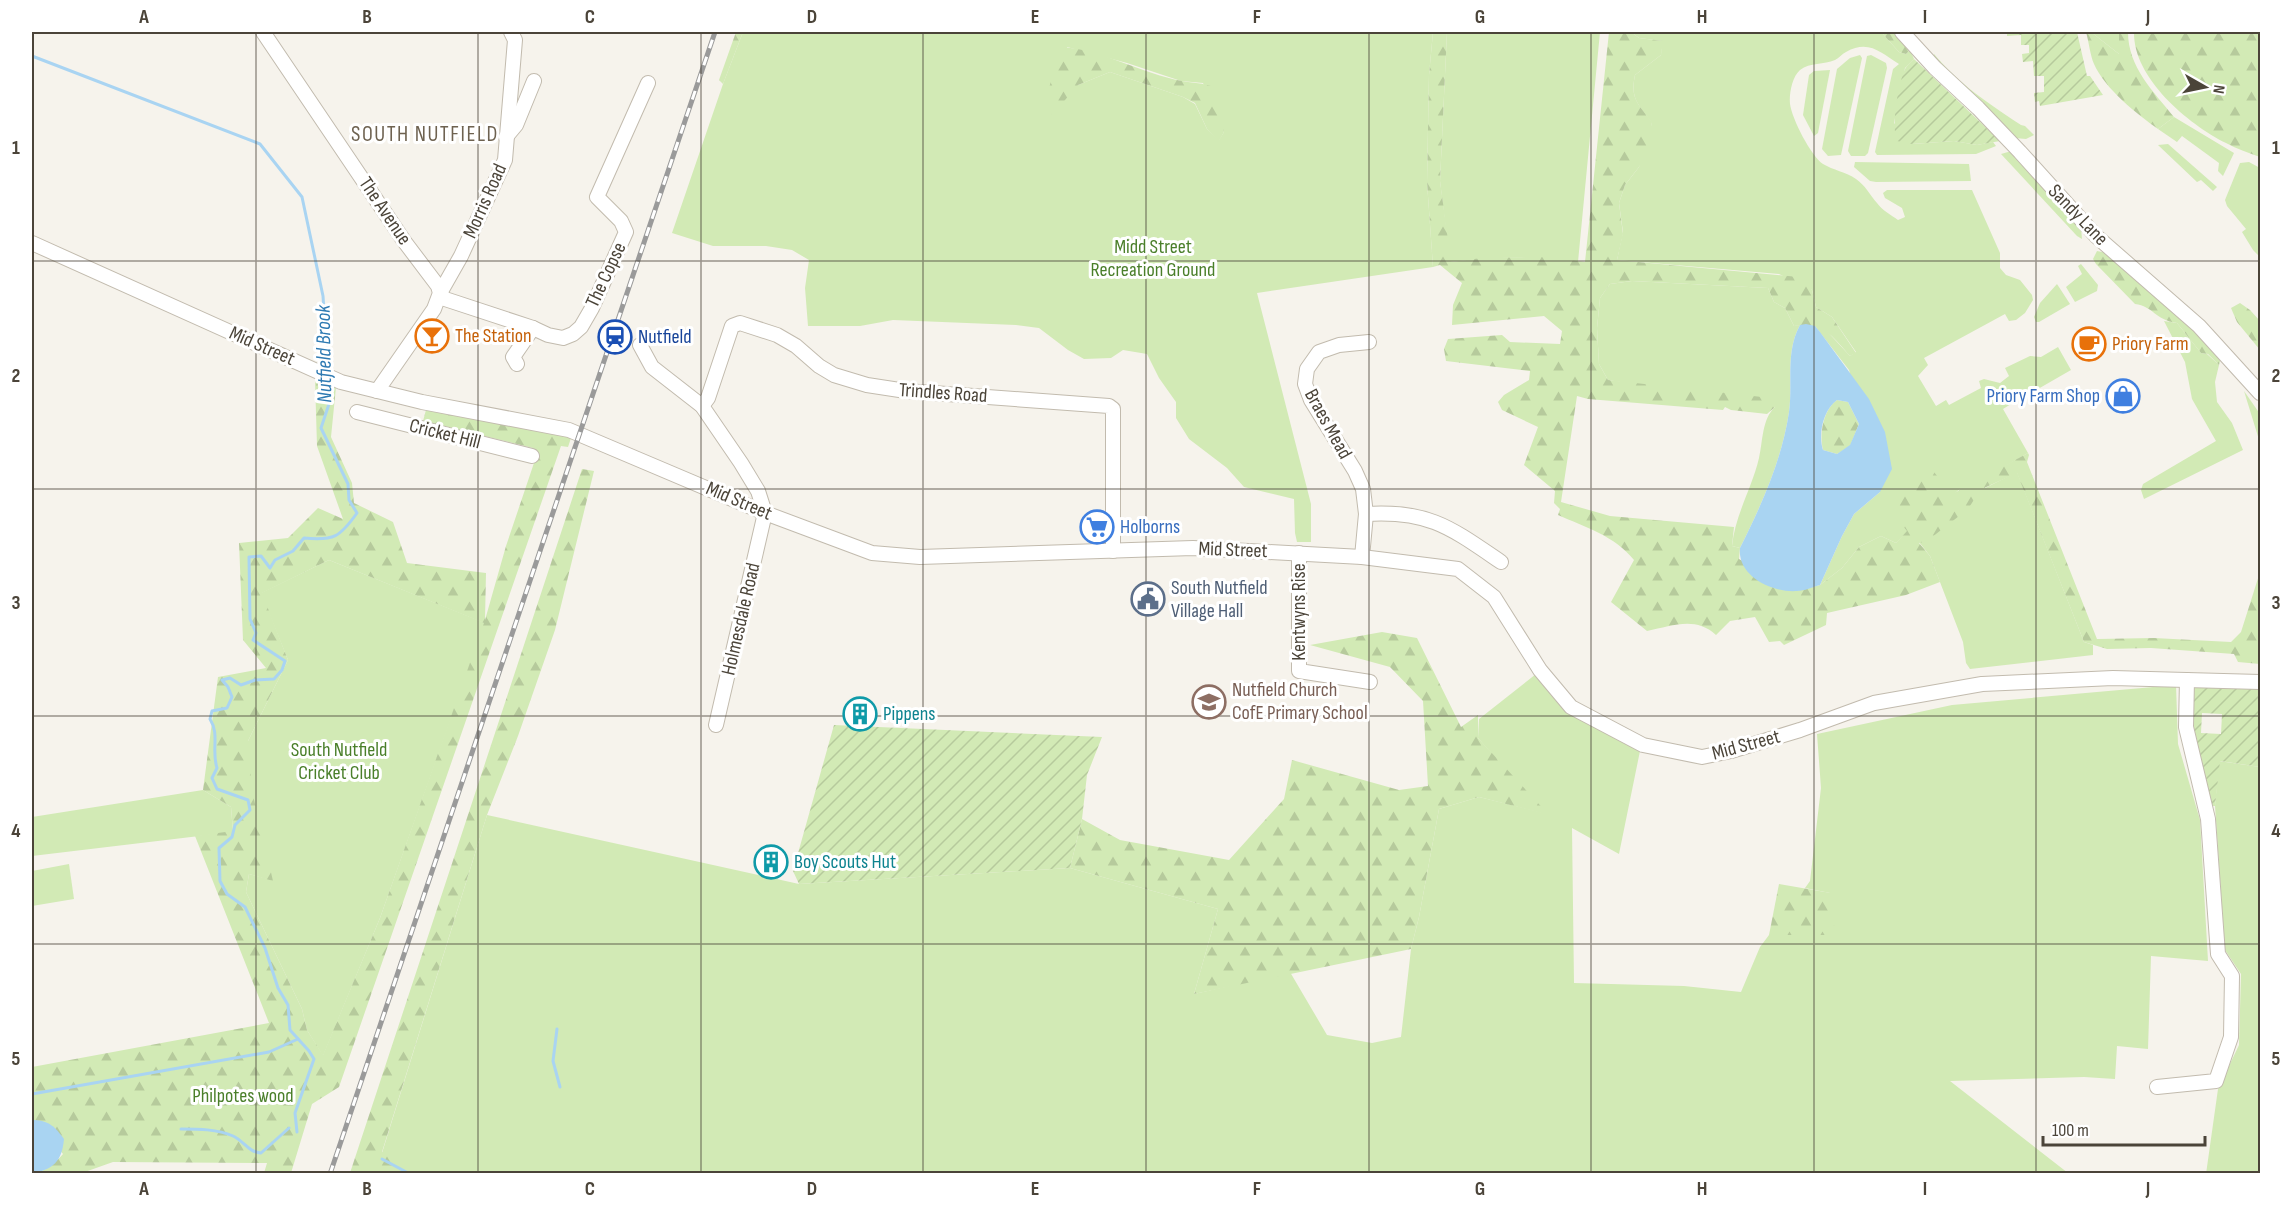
<svg xmlns="http://www.w3.org/2000/svg" width="2292" height="1205" font-family="'Sofia Sans Condensed',sans-serif">
  <style>
    .green { fill: #d2eab5; fill-rule: evenodd }
    .forest { fill: url(#forest-firs); fill-rule: evenodd }
    .garden { fill: url(#garden-furrows); fill-rule: evenodd }
    .water { fill: #a9d4f2; fill-rule: evenodd }
    .lines { fill: none; stroke-linecap: round; stroke-linejoin: round }
    .stream { stroke: #a9d4f2; stroke-width: 3 }
    .minor-casing { stroke: #c2bbae; stroke-width: 16 }
    .minor { stroke: #fff; stroke-width: 14 }
    .rail-casing { stroke: #9a9a9a; stroke-width: 5 }
    .rail { stroke: #fff; stroke-width: 3; stroke-dasharray: 9; stroke-linecap: butt }
    .grid { fill: none; stroke: #4b4439; stroke-width: 1.5; stroke-opacity: 0.55 }
    .labels { text-anchor: middle; dominant-baseline: central; stroke-width: 6; stroke-linejoin: round; paint-order: stroke }
    .street-label { font-size: 20px; fill: #4b4439; stroke: #fff }
    .park-label { font-size: 20px; fill: #4a7f2a; stroke: #fff }
    .food-label { font-size: 20px; fill: #c56008; stroke: #fff; text-anchor: start }
    .transit-label { font-size: 20px; fill: #164399; stroke: #fff; text-anchor: start }
    .shop-label { font-size: 20px; fill: #366cbe; stroke: #fff; text-anchor: end }
    .service-label { font-size: 20px; fill: #4e5e75; stroke: #fff; text-anchor: start }
    .education-label { font-size: 20px; fill: #785e54; stroke: #fff; text-anchor: start }
    .culture-label { font-size: 20px; fill: #0d838f; stroke: #fff; text-anchor: start }
    .water-label { font-size: 21px; font-style: italic; fill: #2e7ab2; stroke: #fff }
    .quarter-label { font-size: 22px; letter-spacing: 1.5px; fill: #6e6250; stroke: #fff }
    .neatline { fill: none; stroke: #4b4439; stroke-width: 2 }
    .grid-label { font-size: 20px; text-anchor: middle; font-weight: bold; fill: #4b4439 }
  </style>
  <defs>
    <pattern id="forest-firs" width="22" height="20" patternUnits="userSpaceOnUse" patternTransform="scale(1.5)"><rect width="22" height="20" fill="#d2eab5"/><path d="M5 1l3.5 6h-7zM16 11l3.5 6h-7z" fill="#b6ca9c"/></pattern>
    <pattern id="garden-furrows" width="10" height="10" patternUnits="userSpaceOnUse" patternTransform="scale(1.5)"><rect width="10" height="10" fill="#d2eab5"/><path d="M-1 1l2-2M0 10L10 0M9 11l2-2" fill="none" stroke="#b6ca9c"/></pattern>
  </defs>
  <rect width="100%" height="100%" fill="#f6f3ec"/>
  <g class="green">
    <path d="M743,32H1433L1429,75L1427,182L1433,267L1257,293L1311,504V542H1297L1295,533L1294,499L1244,487L1227,468L1189,439L1176,418V402L1159,378L1147,354L1123,350L1111,358L1084,359L1068,350L1039,328L1016,325L893,320L860,326H808L805,288L809,260L792,250L766,246H713L672,233L723,84ZM1067,47L1127,63L1181,81L1203,83L1224,132L1219,140L1207,129L1195,104L1183,97L1110,72L1078,85Z"/>
    <path d="M1447,32H1600L1578,262C1535,256 1493,257 1450,262L1440,181Z"/>
    <path d="M1631,32H1881L1899,52L1906,54L1910,50L1914,59L1905,68L1894,123L1912,144L1954,141L1977,145L1993,142L1996,146L1976,154L1877,155L1875,152L1893,69L1899,64C1881,53 1869,39 1846,52C1842,54 1839,58 1835,60C1824,65 1810,62 1800,70C1792,77 1789,94 1790,104C1792,119 1811,156 1823,164C1833,170 1846,172 1856,179C1865,185 1870,195 1877,203C1882,210 1891,215 1898,220L1905,217L1902,208L1885,198L1883,193L1887,190H1972L2000,253V268L2006,275L2020,280L2032,295L2033,300L2025,313L2016,320L2009,321L2005,314L1924,358L1928,365L1918,376L1936,406L1946,400L1949,405L1981,388L1979,381L1984,379L2000,383L2009,376L2005,368L2030,356L2041,357L2058,347L2071,370L2038,389L2036,386L2031,389L2032,391L2003,409L2028,453L1981,480L1985,488L2017,472L2084,642L2093,645V655L1970,669L1966,663L1963,642L1930,556L1919,542L1960,489L1908,531L1896,543L1881,536L1859,547L1842,568L1820,585L1842,536L1854,514L1880,492L1849,370L1815,326L1825,329L1850,356L1856,352L1832,317L1816,307L1812,290L1779,274L1617,260L1623,232L1619,203L1625,185L1639,167L1652,123C1638,104 1630,99 1635,75L1661,55L1662,41L1639,38Z"/>
    <polygon points="2091,32 2119,32 2119,54"/>
    <path d="M1934,54C1960,85 1988,103 2021,125L2025,126L2034,135L2026,139L2015,138L1933,59Z"/>
    <polygon points="1860,55 1862,58 1841,155 1828,156 1822,149 1837,69 1850,58"/>
    <polygon points="1871,55 1886,63 1887,68 1868,153 1865,156 1851,156 1848,151 1867,56"/>
    <polygon points="1830,70 1818,133 1814,136 1803,115 1809,75 1814,71"/>
    <polygon points="2174,117 2234,153 2223,176 2218,171 2219,163 2182,136 2177,142 2158,129"/>
    <polygon points="2168,144 2217,187 2213,191 2201,180 2197,182 2158,145"/>
    <polygon points="2008,152 2013,152 2081,228 2082,239 2077,236 2001,154"/>
    <polygon points="1855,162 1969,164 1971,181 1876,182 1870,181 1854,167"/>
    <polygon points="2249,162 2260,168 2260,257 2253,250 2242,232 2246,229 2227,206 2225,200 2240,163"/>
    <polygon points="2081,264 2098,285 2097,291 2075,302 2066,287 2082,274 2078,266"/>
    <path d="M1632,281L1768,288L1774,302L1785,308L1794,326L1800,325C1785,352 1793,384 1789,412C1782,460 1761,506 1740,548L1732,546C1735,515 1752,488 1759,458C1763,440 1762,419 1775,407L1608,380L1599,364L1597,328L1600,298L1610,284Z"/>
    <polygon points="2057,284 2070,304 2039,322 2036,322 2034,317 2040,303"/>
    <polygon points="2164,321 2177,323 2201,353 2207,354 2219,365 2215,382 2217,402 2232,423 2243,450 2144,499 2141,490 2143,484 2216,441 2192,399 2185,362"/>
    <polygon points="2244,391 2260,414 2260,443"/>
    <polygon points="329,560 485,623 380,918 323,1056 307,1030 302,1009 246,892 249,874 272,880 245,844 248,741 288,660 261,593"/>
    <polygon points="1536,674 1640,751 1619,854 1572,828 1574,983 1684,986 1741,992 1760,947 1769,935 1830,893 1805,888 1810,881 1821,788 1817,734 1952,705 2176,685 2178,744 2200,820 2208,961 2151,956 2148,1049 2117,1046 2115,1079 2084,1077 1950,1081 2068,1173 419,1174 382,1153 487,815 799,884 1070,868 1218,909 1194,994 1290,972 1327,1035 1372,1043 1401,1037 1411,949 1419,917 1439,809 1479,797 1544,813 1478,738 1479,719"/>
    <polygon points="2219,761 2260,767 2260,1173 2206,1174 2218,1089 2239,1045 2241,974 2225,950 2215,806"/>
    <polygon points="203,790 231,807 233,832 32,856 32,817"/>
    <polygon points="69,864 74,899 32,906 32,871"/>
  </g>
  <g class="forest">
    <polygon points="736,32 743,32 723,84 719,80"/>
    <path d="M1433,32H1447L1440,181L1451,262L1482,258L1541,257L1585,262L1609,32H1631L1639,38L1663,41L1661,55L1635,75C1630,99 1638,104 1652,122L1649,150L1639,167L1625,185L1619,203L1623,234L1617,260L1798,277L1812,290L1816,307L1832,317L1856,353L1850,356C1832,336 1824,322 1794,326L1785,308L1774,302L1768,288L1632,281L1610,284L1600,298L1597,328L1599,364L1608,380L1771,398L1775,407L1767,414L1731,410L1725,407L1723,410L1588,399L1577,396L1561,502L1610,516L1734,527L1732,546L1740,548L1739,559L1796,591L1820,585L1842,568L1859,547L1881,536L1896,543L1907,531L1903,526L1897,500L1924,475L1934,472L1951,494L1975,484L1979,492L1968,509L1927,541L1919,543L1930,556L1940,582L1906,595L1827,613L1826,625L1784,645L1780,641L1769,642L1755,617L1730,621L1716,635C1695,616 1673,626 1647,631L1611,602L1634,560C1615,536 1585,527 1558,515L1560,509L1554,503L1555,491L1524,465L1538,427L1502,410L1498,402L1504,395L1529,380L1530,371L1446,361L1444,349L1448,339L1502,335L1510,342L1560,344L1562,331L1544,316L1452,325L1453,305L1462,283L1440,265L1433,267L1427,182L1429,75Z"/>
    <polygon points="1881,32 1893,32 1910,50 1906,54 1899,52"/>
    <path d="M2086,32H2091L2119,54V32H2128C2128,67 2153,91 2174,117L2158,129C2137,114 2105,89 2094,64C2090,55 2089,42 2086,32Z"/>
    <path d="M2134,32H2260V157C2249,153 2237,149 2226,143C2188,124 2133,78 2134,32Z"/>
    <path d="M1061,47C1101,49 1143,74 1182,81C1193,83 1203,83 1214,87L1219,96L1224,132L1219,141L1207,129L1195,103L1183,97L1110,72L1078,85L1052,115L1049,88Z"/>
    <path d="M2097,251L2107,253L2191,327L2221,358L2219,365L2208,354L2201,353L2177,323C2155,320 2153,306 2135,304L2096,264L2093,259Z"/>
    <polygon points="2240,303 2250,310 2260,321 2260,350 2237,322 2231,308"/>
    <path d="M315,380L336,387L331,437L352,483L354,503L393,522L407,563L486,573L485,620L506,546L536,457L533,448L423,421L426,410L572,435L568,447L561,446L339,1087L312,1104L291,1173H264L267,1163L113,1162L82,1173L32,1174C46,1171 53,1165 63,1154L34,1120L32,1121V1067L269,1023L195,836L233,831L231,807L203,790L218,677L266,668L243,640L239,543L288,538L318,508L343,519L317,446ZM329,560L484,623L380,918L323,1055L307,1030L302,1009L246,892L249,874L273,881L252,791L248,741L288,660L262,593Z"/>
    <path d="M1837,400L1848,402L1859,424L1850,446L1837,454L1823,450C1819,434 1823,410 1837,400Z"/>
    <polygon points="2028,453 2029,455 2027,462 2097,639 2154,638 2231,642 2241,632 2260,572 2260,664 2238,662 2234,654 2151,648 2107,649 2084,642 2017,473 1984,488 1980,479"/>
    <polygon points="582,469 594,471 555,630 518,736 487,815 382,1152 419,1173 350,1173"/>
    <polygon points="1382,632 1417,638 1461,727 1478,715 1478,738 1549,815 1479,797 1439,809 1419,917 1411,949 1194,994 1218,909 1070,868 1082,819 1120,840 1229,860 1284,799 1292,760 1399,790 1428,786 1423,701 1390,667 1310,645"/>
    <polygon points="1779,884 1831,893 1835,935 1769,935"/>
  </g>
  <g class="garden">
    <polygon points="2007,32 2077,32 2087,76 2090,76 2103,95 2040,106 2039,101 2035,102 2034,93 2044,92 2044,76 2034,76 2033,61 2023,62 2022,54 2029,53 2029,45 2021,45 2021,35 2007,36"/>
    <path d="M1914,59L2000,141L1977,145L1954,141L1912,144L1897,141C1891,126 1898,84 1905,69C1907,65 1911,62 1914,59Z"/>
    <path d="M2194,688H2260V767L2220,761L2215,806H2209L2191,735ZM2202,713L2222,714L2221,734L2201,733Z"/>
    <polygon points="834,725 1102,737 1087,775 1082,819 1070,868 799,884 793,871"/>
  </g>
  <g class="water">
    <path d="M1806,324L1815,326L1820,332L1869,399L1885,432L1892,469L1880,492L1854,514L1842,536L1820,585C1813,587 1804,591 1797,591C1772,593 1737,576 1740,548C1761,506 1782,460 1789,412C1793,384 1785,352 1800,325ZM1837,400L1848,402L1859,424L1850,445L1837,454L1823,450C1818,434 1823,410 1837,400Z"/>
    <path d="M34,1120C50,1121 55,1127 64,1139C62,1161 53,1170 32,1173V1121Z"/>
  </g>
  <g class="lines">
    <g class="stream">
      <polyline points="32,56 260,144 302,197 323,296 328,372"/>
      <polyline points="557,1029 553,1061 560,1087"/>
      <polyline points="202,1093 218,1093"/>
      <polyline points="32,1094 269,1052 298,1039"/>
      <path d="M181,1129C198,1129 217,1129 233,1136C244,1141 248,1152 261,1153L289,1128"/>
      <path d="M297,1132L295,1113L314,1059L309,1051L290,1030L288,1005L278,988L265,948L245,907L227,894L220,881L219,848L232,837L235,825L250,810L248,800L217,789L212,778L217,768C211,749 220,735 210,719L212,711L227,708L232,697L228,687L222,680L230,678L241,685L255,680L274,679L282,670L285,661L253,640L256,633L250,619L249,557L261,556L270,568L275,560L293,551L304,538C334,541 340,537 357,513L349,500L348,484L321,428L329,404L328,382"/>
      <polyline points="382,1159 410,1174"/>
    </g>
    <g class="minor-casing">
      <g id="minor">
        <polyline points="263,32 404,241 438,286 440,293 434,309 377,391"/>
        <polyline points="511,32 515,40 505,160 461,256 440,293 445,299 533,328 548,335 563,338 573,334 581,327 592,308 626,232 621,221 597,197 648,83"/>
        <polyline points="1902,32 1935,68 1978,108 2020,152 2096,236 2199,326 2260,393"/>
        <polyline points="506,137 516,125 534,81"/>
        <polyline points="32,243 341,382 422,402 569,430 765,513 872,553 920,557 1193,548 1362,557 1458,569 1494,597 1540,670 1571,707 1643,745 1702,757 1731,751 1800,730 1874,703 1982,684 2113,678 2260,682"/>
        <polyline points="640,345 652,367 702,406 741,463 758,491 765,513 716,725"/>
        <polyline points="517,364 513,357 533,328"/>
        <polyline points="702,406 708,398 732,326 740,323 777,335 796,346 819,366 834,375 867,385 906,391 1109,406 1113,409 1113,551"/>
        <polyline points="357,412 532,456"/>
        <path d="M1366,514C1429,510 1451,528 1501,562"/>
        <polyline points="1299,553 1299,671 1370,682"/>
        <polyline points="1362,557 1366,514 1363,489 1355,471 1311,400 1305,384 1307,369 1319,352 1339,345 1369,342"/>
        <polyline points="2157,1087 2216,1081 2231,1037 2232,976 2218,954 2208,819 2186,727 2187,680"/>
      </g>
    </g>
    <use href="#minor" class="minor"/>
    <g class="rail-casing">
      <polyline id="rail" points="330,1174 715,32"/>
    </g>
    <use href="#rail" class="rail"/>
  </g>
  <path class="grid" d="M256,32V1174M478,32V1174M701,32V1174M923,32V1174M1146,32V1174M1369,32V1174M1591,32V1174M1814,32V1174M2036,32V1174M32,261H2260M32,489H2260M32,716H2260M32,944H2260"/>
  <defs>
    <g id="bar-ring" transform="scale(1.725)"><circle r="9.5" fill="#fff" stroke="#e8710a" stroke-width="1.5"/><path d="M-6-5H6L.8 .8V4.5H3.5V6h-7V4.5H-.8V.8Z" fill="#e8710a"/></g>
    <g id="station-ring" transform="scale(1.725)"><circle r="9.5" fill="#fff" stroke="#1a4fb4" stroke-width="1.5"/><path d="M-3-6H3Q5-6 5-4V2Q5 4 3 4L4.5 6H3L1.5 4h-3L-3 6H-4.5L-3 4Q-5 4-5 2V-4Q-5-6-3-6ZM-3.5-4v3h7v-3ZM-3.5 1v1.5H-2V1ZM2 1v1.5H3.5V1Z" fill="#1a4fb4"/></g>
    <g id="cafe-ring" transform="scale(1.725)"><circle r="9.5" fill="#fff" stroke="#e8710a" stroke-width="1.5"/><path d="M-5.5-4.5H6V0H3Q3 3.5 0 3.5H-2.5Q-5.5 3.5-5.5 0ZM3-3.2v2h1.7v-2ZM-6 4.5H4V6H-6Z" fill="#e8710a"/></g>
    <g id="shop-ring" transform="scale(1.725)"><circle r="9.5" fill="#fff" stroke="#3f7fe0" stroke-width="1.5"/><path d="M-5-2.5h2.3a2.7 3.5 0 0 1 5.4 0H5L5.5 6h-11ZM-1.5-2.5h3a1.5 2.3 0 0 0-3 0Z" fill="#3f7fe0"/></g>
    <g id="supermarket-ring" transform="scale(1.725)"><circle r="9.5" fill="#fff" stroke="#3f7fe0" stroke-width="1.5"/><path d="M-6-5.5h2.5l.6 2H6L4.5 2H-2.5L-4.4-4H-6ZM-1.5 3.2a1.3 1.3 0 1 0 .1 0ZM3 3.2a1.3 1.3 0 1 0 .1 0Z" fill="#3f7fe0"/></g>
    <g id="civic-ring" transform="scale(1.725)"><circle r="9.5" fill="#fff" stroke="#5c6f8a" stroke-width="1.5"/><path d="M-.6-6.5H3V-4.5H.6V-3L4-1V1h2V6H-6V1h2V-1L-.6-3ZM-1.2 2.5V6h2.4V2.5Z" fill="#5c6f8a"/></g>
    <g id="school-ring" transform="scale(1.725)"><circle r="9.5" fill="#fff" stroke="#8d6e63" stroke-width="1.5"/><path d="M0-5L7-2L0 1L-7-2ZM-4 1L0 2.5L4 1V4Q0 6-4 4Z" fill="#8d6e63"/></g>
    <g id="building-ring" transform="scale(1.725)"><circle r="9.5" fill="#fff" stroke="#0f9aa8" stroke-width="1.5"/><path d="M-4-6H4V6H1V3H-1V6H-4ZM-2.5-4.3h1.7v1.8h-1.7ZM.8-4.3h1.7v1.8H.8ZM-2.5-1h1.7V.8h-1.7ZM.8-1h1.7V.8H.8Z" fill="#0f9aa8"/></g>
  </defs>
  <g fill-rule="evenodd">
    <use href="#bar-ring" x="432" y="336"/>
    <use href="#station-ring" x="615" y="337"/>
    <use href="#cafe-ring" x="2089" y="344"/>
    <use href="#shop-ring" x="2123" y="396"/>
    <use href="#supermarket-ring" x="1097" y="527"/>
    <use href="#civic-ring" x="1148" y="599"/>
    <use href="#school-ring" x="1209" y="702"/>
    <use href="#building-ring" x="860" y="714"/>
    <use href="#building-ring" x="771" y="862"/>
  </g>
  <g class="labels">
    <g class="street-label">
      <text transform="translate(485 201) rotate(-66)">Morris Road</text>
      <text transform="translate(385 211) rotate(56)">The Avenue</text>
      <text transform="translate(2078 215) rotate(46)">Sandy Lane</text>
      <text transform="translate(606 275) rotate(-65)">The Copse</text>
      <text transform="translate(262 346) rotate(24)">Mid Street</text>
      <text transform="translate(943 393) rotate(4)">Trindles Road</text>
      <text transform="translate(1328 424) rotate(61)">Braes Mead</text>
      <text transform="translate(445 434) rotate(14)">Cricket Hill</text>
      <text transform="translate(739 501) rotate(23)">Mid Street</text>
      <text transform="translate(1233 550) rotate(2)">Mid Street</text>
      <text transform="translate(1299 612) rotate(-90)">Kentwyns Rise</text>
      <text transform="translate(741 619) rotate(-77)">Holmesdale Road</text>
      <text transform="translate(1746 745) rotate(-15)">Mid Street</text>
    </g>
    <g class="park-label">
      <text x="1153" y="247">Midd Street<tspan x="1153" dy="23">Recreation Ground</tspan></text>
      <text x="339" y="750">South Nutfield<tspan x="339" dy="23">Cricket Club</tspan></text>
      <text x="243" y="1096">Philpotes wood</text>
    </g>
    <g class="food-label">
      <text x="455" y="336">The Station</text>
      <text x="2112" y="344">Priory Farm</text>
    </g>
    <g class="transit-label">
      <text x="638" y="337">Nutfield</text>
    </g>
    <g class="shop-label">
      <text x="2100" y="396">Priory Farm Shop</text>
      <text x="1120" y="527" text-anchor="start">Holborns</text>
    </g>
    <g class="service-label">
      <text x="1171" y="588">South Nutfield<tspan x="1171" dy="23">Village Hall</tspan></text>
    </g>
    <g class="education-label">
      <text x="1232" y="690">Nutfield Church<tspan x="1232" dy="23">CofE Primary School</tspan></text>
    </g>
    <g class="culture-label">
      <text x="883" y="714">Pippens</text>
      <text x="794" y="862">Boy Scouts Hut</text>
    </g>
    <g class="water-label">
      <text transform="translate(324 354) rotate(-91)">Nutfield Brook</text>
    </g>
    <g class="quarter-label">
      <text x="425" y="134">SOUTH NUTFIELD</text>
    </g>
  </g>
  <rect width="2292" height="1205" fill="none" stroke="#ffffff" stroke-width="66"/>
  <g transform="translate(2205 87) rotate(99)" stroke="#ffffff" stroke-width="4.5" paint-order="stroke">
  <path d="M0-4.5L10 22L0 15L-10 22Z" fill="#4b4439"/>
  <text y="-9" font-size="16" font-weight="bold" text-anchor="middle" fill="#4b4439">N</text>
  </g>
  <path d="M2043 1136v9h162v-9" fill="none" stroke="#4b4439" stroke-width="3"/>
  <text x="2052" y="1136" font-size="18" fill="#4b4439" stroke="#ffffff" stroke-width="4.5" paint-order="stroke">100 m</text>
  <rect x="33" y="33" width="2226" height="1139" class="neatline"/>
  <g class="grid-label">
    <text x="144" y="23">A</text>
    <text x="367" y="23">B</text>
    <text x="590" y="23">C</text>
    <text x="812" y="23">D</text>
    <text x="1035" y="23">E</text>
    <text x="1257" y="23">F</text>
    <text x="1480" y="23">G</text>
    <text x="1702" y="23">H</text>
    <text x="1925" y="23">I</text>
    <text x="2148" y="23">J</text>
    <text x="16" y="154">1</text>
    <text x="2276" y="154">1</text>
    <text x="16" y="382">2</text>
    <text x="2276" y="382">2</text>
    <text x="16" y="609">3</text>
    <text x="2276" y="609">3</text>
    <text x="16" y="837">4</text>
    <text x="2276" y="837">4</text>
    <text x="16" y="1065">5</text>
    <text x="2276" y="1065">5</text>
    <text x="144" y="1195">A</text>
    <text x="367" y="1195">B</text>
    <text x="590" y="1195">C</text>
    <text x="812" y="1195">D</text>
    <text x="1035" y="1195">E</text>
    <text x="1257" y="1195">F</text>
    <text x="1480" y="1195">G</text>
    <text x="1702" y="1195">H</text>
    <text x="1925" y="1195">I</text>
    <text x="2148" y="1195">J</text>
  </g>
</svg>
